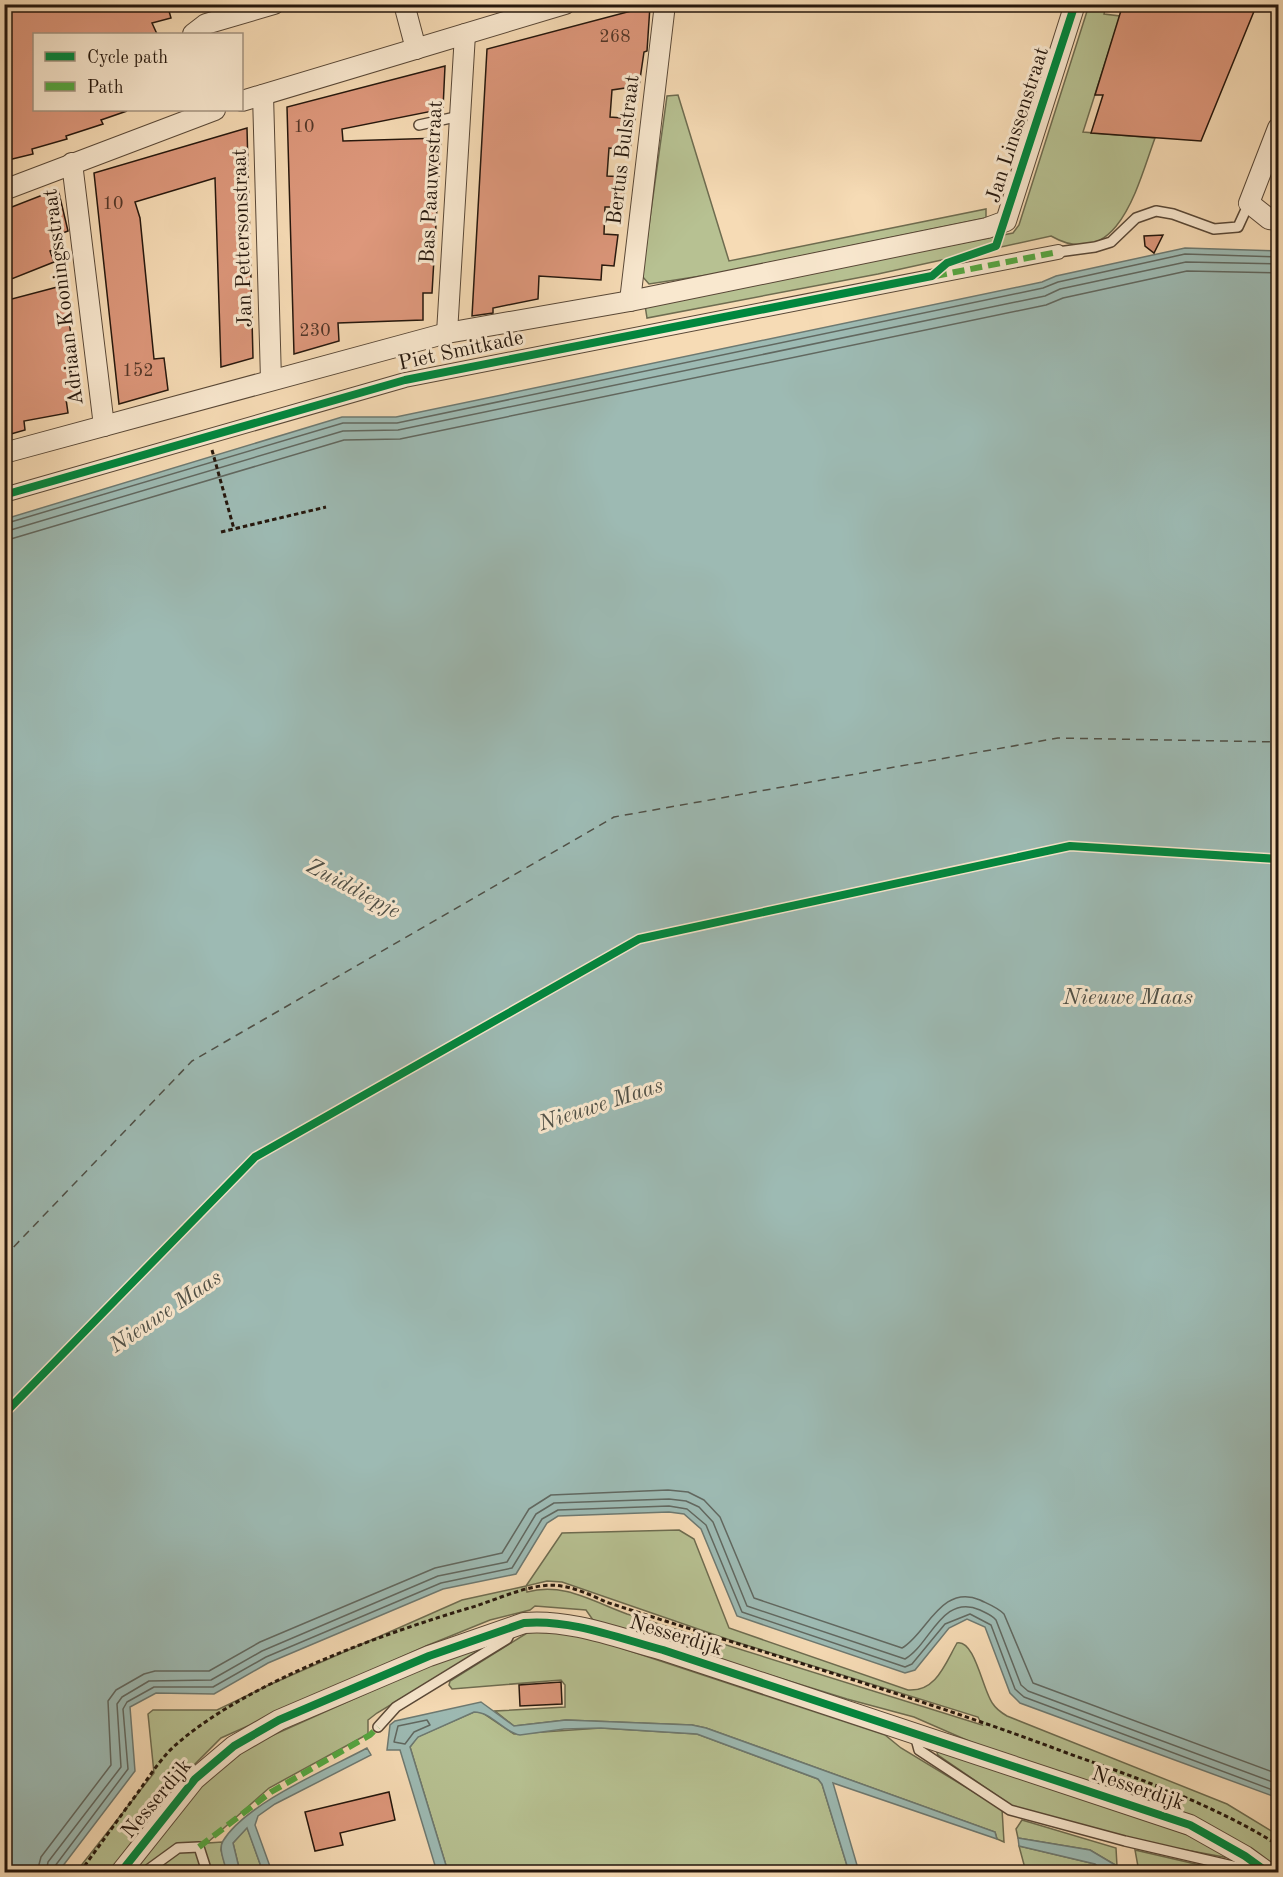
<svg xmlns="http://www.w3.org/2000/svg" width="1283" height="1877" font-family="'Old Standard TT',serif">
  <style>
    .green { fill: #b7c192; stroke: #6e6c50; stroke-width: 1.5; fill-rule: evenodd }
    .water { fill: #9dbab3; stroke: #6d7971; stroke-width: 1.5 }
    .lines { fill: none; stroke-linecap: round; stroke-linejoin: round }
    .shore { stroke: #616860; stroke-width: 1.5 }
    .ferry { stroke: #4f5047; stroke-width: 1.5; stroke-dasharray: 8 6; stroke-linecap: butt }
    .building { fill: #dd977b; stroke: #25170d; stroke-width: 1.5 }
    .service-casing { stroke: #594837; stroke-width: 12 }
    .pedestrian-casing { stroke: #594837; stroke-width: 16 }
    .minor-casing { stroke: #594837; stroke-width: 22 }
    .path { stroke: #25170d; stroke-width: 3; stroke-dasharray: 4.5 3; stroke-linecap: butt }
    .service { stroke: #f9e8cf; stroke-width: 9 }
    .pedestrian { stroke: #f9e8cf; stroke-width: 14 }
    .minor { stroke: #f9e8cf; stroke-width: 20 }
    .quiet { stroke: #53a941; stroke-width: 6; stroke-dasharray: 12 6; stroke-linecap: butt }
    .cycleway-casing { stroke: #f9e8cf; stroke-width: 11 }
    .cycleway { stroke: #00873e; stroke-width: 8 }
    .labels { text-anchor: middle; dominant-baseline: central; stroke-width: 6; stroke-linejoin: round; paint-order: stroke }
    .number-label { font-size: 18px; fill: #533728 }
    .street-label { font-size: 21px; fill: #25170d; stroke: #f9e8cf }
    .water-label { font-size: 22px; font-style: italic; fill: #4f5047; stroke: #f9e8cf }
  </style>
  <rect width="100%" height="100%" fill="#f6dbb5"/>
  <filter id="stains"><feTurbulence type="fractalNoise" baseFrequency=".00333" numOctaves="4"/><feColorMatrix values="0 0 0 0 .2 0 0 0 0 .09 0 0 0 0 .02 0 0 0 .5 -.17"/></filter>
  <radialGradient id="worn" r=".72"><stop offset=".6" stop-color="#630" stop-opacity="0"/><stop offset="1" stop-color="#630" stop-opacity=".3"/></radialGradient>
  <g class="green">
    <path d="M1089,5H1106L1104,14L1120,16L1083,132L1155,138C1138,184 1118,274 1051,236L878,274L647,318L645,305L1013,233L1019,225Z"/>
    <polygon points="678,95 729,261 986,209 986,218 714,274 649,284 642,276 667,96"/>
    <path d="M679,1530L694,1539L729,1628L908,1690C936,1692 945,1664 957,1643C975,1639 983,1692 993,1704C996,1709 1002,1713 1007,1716L1227,1804L1278,1835V1872L1268,1861L994,1752L914,1717L847,1699L593,1620L586,1610L535,1606L530,1610L490,1620L426,1646L221,1738L172,1787L110,1872H76L154,1773L148,1714L153,1710H217L267,1686L462,1600L526,1586L562,1533ZM547,1581L562,1582L730,1640L978,1717L982,1725L627,1614C593,1602 564,1582 527,1592L526,1586Z"/>
    <polygon points="534,1632 571,1634 609,1644 885,1735 901,1748 1002,1809 1004,1842 997,1839 995,1832 706,1728 692,1725 566,1720 514,1726 495,1711 565,1707 565,1685 561,1680 452,1689 449,1685 450,1681 527,1633"/>
    <polygon points="490,1638 493,1643 377,1713 368,1720 368,1734 269,1788 207,1843 222,1842 221,1850 227,1872 134,1872 198,1788 251,1745"/>
    <polygon points="474,1712 481,1712 514,1734 601,1728 697,1734 818,1779 822,1784 849,1872 448,1872 410,1747 417,1737"/>
    <polygon points="936,1750 1173,1829 1200,1840 1229,1858 1132,1840 1018,1810 938,1755"/>
    <polygon points="1022,1820 1116,1848 1117,1866 1090,1850 1018,1838 1016,1829"/>
    <polygon points="247,1827 263,1872 240,1872 233,1843"/>
    <polygon points="1019,1846 1095,1864 1104,1872 1026,1872"/>
    <polygon points="1135,1850 1230,1872 1139,1872"/>
  </g>
  <g class="water">
    <polygon points="1185,248 1278,251 1278,1798 1020,1703 1010,1693 985,1627 967,1619 949,1628 915,1670 905,1673 737,1616 701,1529 684,1514 669,1512 558,1516 547,1523 516,1574 443,1589 268,1663 214,1694 156,1693 130,1707 135,1771 59,1871 5,1872 5,519 342,417 396,417 1042,282 1056,276"/>
    <path d="M481,1702L514,1726L566,1720L692,1725L706,1728L995,1832L997,1839L833,1783L859,1872H849L822,1784L818,1779L697,1734L601,1728L564,1729L520,1735C503,1732 492,1712 474,1712L418,1737L410,1747L448,1872H437L400,1750H387L390,1725L395,1721Z"/>
    <path d="M367,1748L371,1755L275,1804L258,1816L255,1825L272,1872H263L247,1828L233,1843L240,1872H227C225,1864 218,1849 223,1841C246,1803 328,1769 367,1748Z"/>
    <polygon points="1018,1838 1090,1850 1117,1866 1118,1872 1104,1872 1095,1864 1019,1846"/>
  </g>
  <g class="lines">
    <g class="shore">
      <polyline points="4,524 343,423 397,423 1043,288 1058,282 1185,254 1278,257"/>
      <polyline points="4,532 343,431 398,430 1045,296 1060,289 1186,262 1278,264"/>
      <polyline points="4,541 344,440 400,439 1046,305 1063,298 1187,271 1278,273"/>
      <polygon points="427,1720 430,1725 414,1732 405,1744 394,1742 398,1726"/>
      <path d="M37,1872L41,1857L111,1765L108,1701L116,1690L144,1674L155,1671H209L260,1642L435,1568L502,1553L529,1509L551,1495L668,1490L688,1492L704,1500L720,1517L754,1598L902,1648C926,1635 941,1583 980,1600C988,1604 997,1607 1004,1614L1033,1683L1278,1774"/>
      <path d="M46,1872L48,1862L121,1767L117,1704L122,1697L149,1681L211,1680L262,1651L438,1576L507,1562L536,1514L554,1503L669,1499L686,1501L699,1507L713,1522L747,1606L905,1659C930,1645 942,1593 980,1610C986,1613 992,1615 996,1620L1021,1685L1028,1691L1278,1784"/>
      <polyline points="53,1872 55,1866 128,1769 123,1709 127,1702 154,1687 213,1687 266,1657 441,1583 512,1568 542,1519 558,1510 669,1506 687,1509 706,1525 742,1612 905,1667 912,1664 945,1624 970,1614 991,1625 1015,1689 1024,1697 1278,1792"/>
    </g>
    <g class="ferry">
      <polyline points="4,1257 192,1061 614,817 1058,738 1278,742"/>
      <polyline points="4,1414 255,1157 639,939 1070,846 1278,859"/>
    </g>
  </g>
  <g class="building">
    <polygon points="4,4 167,4 171,18 152,23 157,34 34,34 34,110 127,111 101,120 103,124 66,136 67,139 32,149 33,154 4,161"/>
    <polygon points="1123,4 1257,4 1201,141 1091,133 1103,95 1095,95"/>
    <polygon points="650,6 647,51 644,52 639,86 612,90 610,117 635,119 630,149 609,148 607,176 626,177 622,207 605,207 604,234 618,235 614,266 602,265 601,280 539,276 538,299 493,308 493,313 472,316 487,49"/>
    <polygon points="445,66 443,109 342,129 343,141 441,138 432,293 423,293 423,320 338,323 339,341 294,354 287,107"/>
    <polygon points="247,128 253,358 221,367 215,178 135,202 140,218 154,359 164,358 168,390 119,404 94,173"/>
    <polygon points="58,189 68,231 60,234 61,247 50,251 54,262 4,282 4,210"/>
    <polygon points="1163,235 1154,253 1145,246 1144,236"/>
    <polygon points="65,285 78,396 66,399 68,413 24,421 25,430 4,436 4,301"/>
    <polygon points="561,1682 562,1704 520,1706 519,1685"/>
    <polygon points="389,1792 395,1820 340,1833 343,1845 315,1851 305,1812"/>
  </g>
  <g class="lines">
    <g class="service-casing">
      <g id="service">
        <polyline points="419,125 460,116"/>
        <polyline points="1058,252 1095,247 1111,242 1136,218 1156,211 1173,214 1214,229 1238,227 1249,203"/>
        <polyline points="378,1727 396,1707 507,1639 511,1631"/>
        <polyline points="915,1735 919,1750 1010,1810 1125,1841 1237,1867 1254,1865"/>
        <polyline points="145,1872 178,1848 199,1847 207,1872"/>
      </g>
    </g>
    <g class="pedestrian-casing">
      <polyline id="pedestrian" points="4,495 405,380 1058,252"/>
    </g>
    <g class="minor-casing">
      <g id="minor">
        <polyline points="404,4 416,49"/>
        <polyline points="193,34 206,24 274,4"/>
        <polyline points="263,95 271,380"/>
        <polyline points="242,101 565,4"/>
        <polyline points="1278,128 1249,203 1269,219 1278,220"/>
        <polyline points="72,163 104,426"/>
        <polyline points="4,190 215,110"/>
        <polyline points="630,301 665,4"/>
        <polyline points="447,333 465,34"/>
        <polyline points="4,453 447,333 630,301 987,228 1006,221 1075,4"/>
        <path d="M121,1872L195,1779L234,1746L279,1720L429,1656L524,1623C571,1619 618,1638 663,1650L1190,1825L1245,1856L1267,1872"/>
      </g>
    </g>
    <g class="path">
      <polyline points="212,450 234,529"/>
      <polyline points="221,532 326,507"/>
      <path d="M80,1872C100,1845 119,1818 139,1791C151,1774 163,1755 179,1742C252,1680 384,1633 476,1606C497,1599 519,1589 541,1586C563,1582 587,1593 606,1602C760,1652 916,1696 1067,1753C1140,1779 1213,1804 1278,1845"/>
    </g>
    <use href="#service" class="service"/>
    <use href="#pedestrian" class="pedestrian"/>
    <use href="#minor" class="minor"/>
    <g class="quiet">
      <polyline points="935,276 1058,252"/>
      <polyline points="199,1847 271,1792 370,1735 378,1727"/>
    </g>
    <g class="cycleway-casing">
      <g id="cycleway">
        <polyline points="4,495 405,380 932,276 947,263 996,246 1075,4"/>
        <polyline points="4,1414 255,1157 639,939 1070,846 1278,859"/>
        <path d="M121,1872L195,1779L234,1746L279,1720L429,1656L524,1623C571,1619 618,1638 663,1650L1190,1825L1245,1856L1267,1872"/>
      </g>
    </g>
    <use href="#cycleway" class="cycleway"/>
  </g>
  <g class="labels">
    <g class="number-label">
      <text x="615" y="37">268</text>
      <text x="304" y="127">10</text>
      <text x="113" y="204">10</text>
      <text x="315" y="331">230</text>
      <text x="138" y="371">152</text>
    </g>
    <g class="street-label">
      <text transform="translate(1018 125) rotate(-72)">Jan Linssenstraat</text>
      <text transform="translate(624 150) rotate(-83)">Bertus Bulstraat</text>
      <text transform="translate(432 182) rotate(-87)">Bas Paauwestraat</text>
      <text transform="translate(243 238) rotate(-92)">Jan Pettersonstraat</text>
      <text transform="translate(64 297) rotate(-97)">Adriaan Kooningsstraat</text>
      <text transform="translate(461 351) rotate(-12)">Piet Smitkade</text>
      <text transform="translate(676 1636) rotate(17)">Nesserdijk</text>
      <text transform="translate(1138 1789) rotate(19)">Nesserdijk</text>
      <text transform="translate(157 1799) rotate(-50)">Nesserdijk</text>
    </g>
    <g class="water-label">
      <text transform="translate(353 889) rotate(28)">Zuiddiepje</text>
      <text x="1128" y="998">Nieuwe Maas</text>
      <text transform="translate(601 1105) rotate(-18)">Nieuwe Maas</text>
      <text transform="translate(166 1312) rotate(-34)">Nieuwe Maas</text>
    </g>
  </g>
  <rect width="1283" height="1877" fill="none" stroke="#f6dbb5" stroke-width="24"/>
  <rect x="6" y="6" width="1271" height="1865" fill="none" stroke="#25170d" stroke-width="3"/>
  <rect x="12" y="12" width="1259" height="1853" fill="none" stroke="#25170d" stroke-width="1.5"/>
  <rect x="33" y="33" width="210" height="78" fill="#f9e8cf" stroke="#a49481" stroke-width="1.5"/>
  <rect x="45" y="52" width="30" height="9" fill="#00873e" stroke="#a49481" stroke-width="1.5"/>
  <text x="87" y="63" font-size="18" fill="#25170d">Cycle path</text>
  <rect x="45" y="82" width="30" height="9" fill="#53a941" stroke="#a49481" stroke-width="1.5"/>
  <text x="87" y="93" font-size="18" fill="#25170d">Path</text>
  <rect width="100%" height="100%" filter="url(#stains)"/>
  <rect width="100%" height="100%" fill="url(#worn)"/>
</svg>
